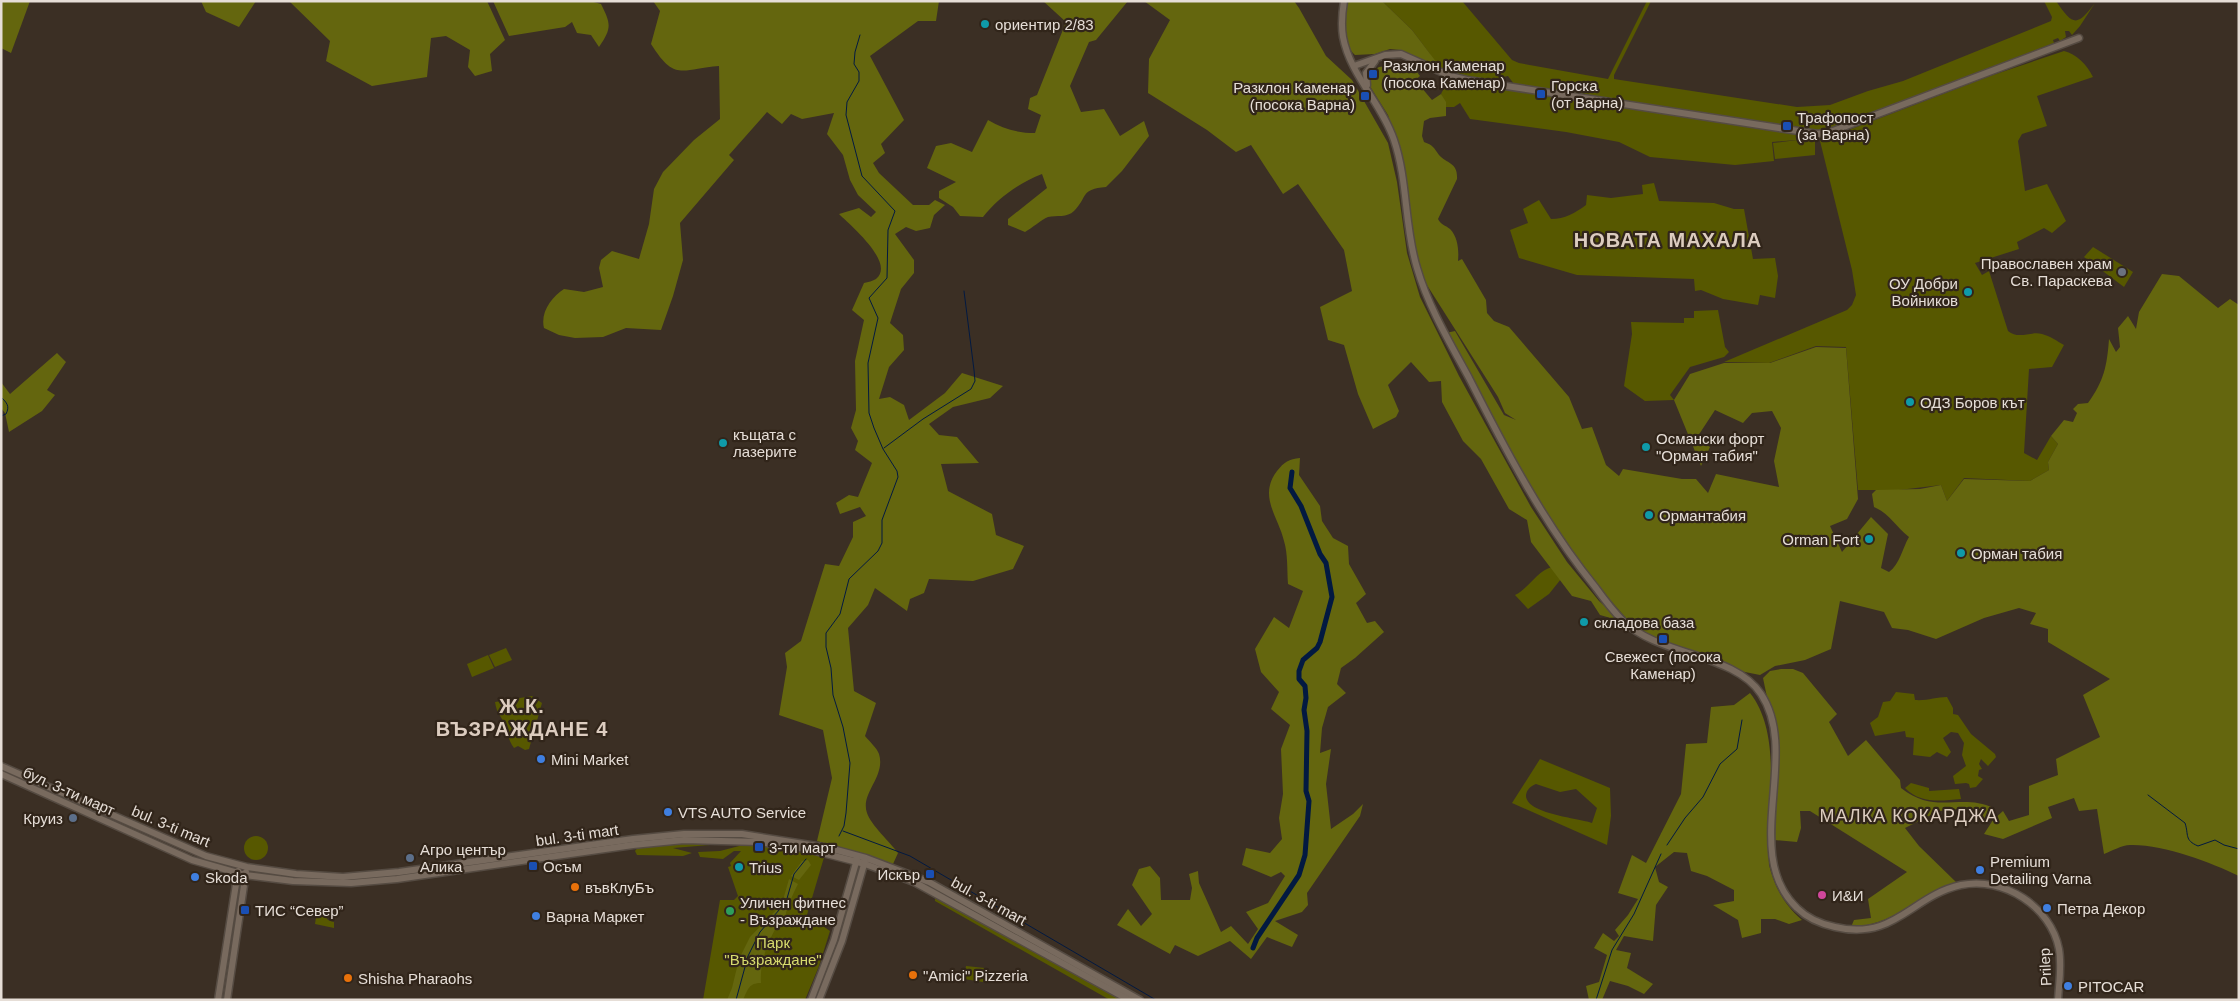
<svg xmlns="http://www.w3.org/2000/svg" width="2240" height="1001" font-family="Arial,sans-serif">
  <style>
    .green { fill: #575800; fill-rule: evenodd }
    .forest { fill: #64660e }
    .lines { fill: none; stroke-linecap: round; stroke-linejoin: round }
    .stream { stroke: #021941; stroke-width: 1 }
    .canal { stroke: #021941; stroke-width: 5 }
    .minor-casing { stroke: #554b42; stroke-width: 9 }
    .minor { stroke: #786a5e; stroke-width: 6 }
    .culture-dot { fill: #0f9aa8; stroke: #31251a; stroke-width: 2 }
    .transit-dot { fill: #1a4fb4; stroke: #31251a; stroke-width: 2 }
    .worship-dot { fill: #6b7280; stroke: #31251a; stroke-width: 2 }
    .shop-dot { fill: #3f7fe0; stroke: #31251a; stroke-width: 2 }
    .service-dot { fill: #5c6f8a; stroke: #31251a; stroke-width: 2 }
    .food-dot { fill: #e8710a; stroke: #31251a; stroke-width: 2 }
    .hotel-dot { fill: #d1479c; stroke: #31251a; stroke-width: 2 }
    .leisure-dot { fill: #2e9e5b; stroke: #31251a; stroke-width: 2 }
    .labels { text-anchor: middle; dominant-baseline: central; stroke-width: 4.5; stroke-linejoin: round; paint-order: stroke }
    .poi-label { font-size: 15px; fill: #e6ded7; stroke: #31251a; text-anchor: start }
    .street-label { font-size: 15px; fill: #e6ded7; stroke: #31251a }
    .park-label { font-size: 15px; fill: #d7db6e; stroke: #31251a }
    .quarter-label { font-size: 18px; letter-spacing: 1px; fill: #dcccbf; stroke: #31251a }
    .district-label { font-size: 20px; font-weight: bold; letter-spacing: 1px; fill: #dcccbf; stroke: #31251a }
  </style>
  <rect width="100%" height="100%" fill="#3b2f24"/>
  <g class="green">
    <path d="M1382,1H1462L1512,60L1519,63L1608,79L1647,1H1651L1614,75V79L1797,107L1830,105L1868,91L1903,81L2051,21L2052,17L2044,1H2056C2073,26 2077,27 2095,3L2080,26L2072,35L2069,31H2065L2066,37L2060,41L2058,38L2053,40L2054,43L1829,129L1819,131L1789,128V125L1785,124V127L1761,124L1514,84L1508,76L1503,77L1499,82L1447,73L1432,66L1430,54L1412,30Z"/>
    <path d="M2064,51C2077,54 2087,65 2093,77L2037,96L2047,126L2022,134L2018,141L2025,191L2047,184L2066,221L2052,233L2044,228L2017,242L2019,249L1975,263L1982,275L1989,271L2008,331C2019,340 2030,331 2042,334C2050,336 2057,341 2064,345L2052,367L2029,369L2024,453L2037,460L2051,436L2058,444L2048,462L2049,470L2030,481L1964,478L1947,501L1941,485L1899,490H1858L1846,347L1816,346L1769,363L1724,362L1847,310L1852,305L1856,295L1852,270L1820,141L1990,76Z"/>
    <polygon points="1450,76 1815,133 1815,155 1775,159 1773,143 1797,140 1772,142 1774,161 1735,165 1650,157 1619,142 1566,132 1470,119 1460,103 1454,107 1446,107 1441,94"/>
    <path d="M1654,183L1659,201L1714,203L1734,209H1744L1753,259L1775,258L1778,276L1775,298L1760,295L1758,305L1723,299L1701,290L1695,291L1694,279L1577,275L1519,258L1510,230L1528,223L1523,209L1539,200L1551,219C1565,219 1575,213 1586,205L1587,195L1611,198L1643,194L1642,185Z"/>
    <polygon points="2093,247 2133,272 2124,287 2084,257"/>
    <polygon points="1718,310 1725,347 1729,352 1724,357 1690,367 1670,395 1674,400 1645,401 1624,386 1632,334 1631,322 1684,323 1684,318 1694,318 1694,311"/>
    <path d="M1552,567L1561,579L1549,594L1528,609L1515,595C1529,588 1537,571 1552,567Z"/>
    <polygon points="506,648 512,660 495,667 489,655"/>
    <polygon points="488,655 494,668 472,677 467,664"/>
    <path d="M1896,692L1914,694L1915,700C1927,701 1936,697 1947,697L1953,708V714L1958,715L1971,734L1995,754L1996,757L1988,766L1981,759L1979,764L1982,769L1979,770L1978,776L1983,779L1976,787L1970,788L1969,784L1966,783L1955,784L1953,776L1966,766L1962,755L1964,743L1958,733L1951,732L1943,738L1951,752L1947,757L1937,752L1930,757L1913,755L1914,738L1906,737L1905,731L1875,736L1870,723L1878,717L1883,702L1890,701Z"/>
    <path d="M532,696L542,703L529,749L525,750L518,746L514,748C508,740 508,734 505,725C501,715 497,715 495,702Z"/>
    <path d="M1540,759L1610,788L1611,816L1607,845L1512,803ZM1536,784L1560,792L1576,789L1597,808L1592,823C1579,818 1525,814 1526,795C1527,789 1531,786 1536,784Z"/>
    <path d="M1911,783L1929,788V791L1959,789L1961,799C1940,801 1921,804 1905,788Z"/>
    <circle cx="256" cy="848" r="12"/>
    <polygon points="705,841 777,846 825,854 807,915 830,931 819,966 805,1000 703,1000 720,900 734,900 738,896 728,867 731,866 730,863 741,851 734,851 723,859 700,857 698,852 720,851 743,845 722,844 673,848 692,853 683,856 637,855 635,851 638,847"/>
    <polygon points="855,865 863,868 835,959 834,940"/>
    <polygon points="935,892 1129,1000 1110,1000 935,901"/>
    <polygon points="324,914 328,920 334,922 334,928 315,924 316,917"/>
    <polygon points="966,966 985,968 983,982 964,979"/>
  </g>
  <g class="forest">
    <polygon points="1,1 30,1 11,53 1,48"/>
    <polygon points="201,1 256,1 239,27 206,12"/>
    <polygon points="289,1 487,1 505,40 490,54 492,71 475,76 468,67 470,50 446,36 431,38 427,77 372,86 326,61 330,41"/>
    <path d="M493,1H590L601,4C611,24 612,28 599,47L591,35L577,33L572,22L565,27L509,36Z"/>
    <path d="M653,1H939L936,21H918L870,56L904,120L881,144L885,153L873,163L879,173L913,205H929L935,200L945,205L934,215L930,228L916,231L906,227L895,234L914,260V273L901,289L890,323L903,335L904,350L889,367L879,399L890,397L904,405L909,420L945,393L962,373L1003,386L990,398L953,407L929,424L939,435L957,437L979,463L941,464L948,491L992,514L996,535L1024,546L1013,569L973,581L929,579L924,593L910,599L907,611L875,588L868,605L848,628L854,691L876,703L865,736C869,741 877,748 879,754C886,777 860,793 867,813C871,825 890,842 898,853L893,864L817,841L832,778L823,730L779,715L787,667L785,653L801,641L825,564L839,566L853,537V522L866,516L860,507L840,514L836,503L849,495L858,497L872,463L855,450L858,441L851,428L856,410L855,361L864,320L852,310L864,283C868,282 873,281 876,279C896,263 850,225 839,214L859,208L871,217L876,212L858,195L850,180L843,155L827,134L834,113L802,119L791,114L782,124L767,112L729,155L734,160L680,223L683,260L673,296L661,330L626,328L603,337L575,338L559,335L544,328C540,312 552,297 564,289L584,292L603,287L599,268L601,260L612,251L639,259L649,224L654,189L663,172L694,140L720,119L719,66C681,69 675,82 651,44L660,11Z"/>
    <path d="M1043,1H1128L1096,40L1089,42L1070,86L1081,112L1104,109L1120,136L1144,121L1149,136L1122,171L1106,187C1080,189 1088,197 1074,211C1067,218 1057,215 1048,217C1041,220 1032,228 1025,232L1008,225V219L1047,188L1042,174C1019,183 998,198 983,217L960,216L953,207L939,198V191L956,182L927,168L936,146L951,143L972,152L988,120C1003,129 1018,133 1035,133L1041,115L1028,109L1030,98L1037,95L1066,22Z"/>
    <polygon points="1144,1 1294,1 1299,8 1326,56 1352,80 1388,143 1397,182 1407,253 1420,297 1459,376 1531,507 1567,562 1599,601 1614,614 1614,619 1600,615 1591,601 1572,596 1531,542 1527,520 1509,509 1481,459 1463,441 1442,402 1441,381 1429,382 1411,362 1388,385 1399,411 1396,417 1373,429 1358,394 1344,345 1328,340 1320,307 1352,291 1344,250 1298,184 1283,194 1251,145 1236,152 1207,130 1148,93 1149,59 1170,20"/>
    <path d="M1345,1H1382L1412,30L1437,63L1432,66L1400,50L1390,49L1375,54L1355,55C1341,42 1345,18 1345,1Z"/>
    <path d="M1396,65L1403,71L1414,68L1420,76L1415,80L1432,100L1441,94L1446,102V116L1430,118L1424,121L1422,136L1424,142C1433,145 1434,148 1439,155C1447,164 1458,162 1457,179L1438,219C1441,225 1445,225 1450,229C1458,237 1459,251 1458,261L1462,259L1486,300L1487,313L1494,321L1509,327L1569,397L1582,429L1592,427L1606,465L1619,476L1623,469L1682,479H1696L1708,493L1716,474L1779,487L1774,461L1781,428L1772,411L1752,413L1743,423L1715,410L1696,439L1710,447L1701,466L1674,400L1690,374L1724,363H1770L1816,347L1846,348L1858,499L1847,519L1830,526L1842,552L1871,517L1888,534L1881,568L1889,572C1900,564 1902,549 1909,537C1895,526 1890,514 1874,507L1872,494L1876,490L1920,489L1941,485L1947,501L1964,479L2030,481L2049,470L2048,462L2058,444L2051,436L2064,420L2073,422L2077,413L2073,409L2078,404L2088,403C2104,381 2107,366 2109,339L2116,352L2120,347L2118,328L2128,316L2136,329L2139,312L2162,274L2179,276L2218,308L2230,299L2239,305V876C2210,862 2163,844 2130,845C2122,845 2112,851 2104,854L2097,809L2079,811L2074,798L2048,807L2052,818L2003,839L1984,834L1993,820L2003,811L2009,821L2029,815V786L2058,775L2056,759L2100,737L2083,695L2110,679L2048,642V629L2030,624L2036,613L2019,608L1984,618L1936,639L1908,630L1892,628L1884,612L1840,601L1831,649L1805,660L1775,666L1760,675L1740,671L1651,638L1626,618L1580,566L1542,510L1446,333L1455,331L1504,415L1516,420L1505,413L1498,397L1425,282L1415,247L1403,163L1388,115L1371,88L1369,78L1373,71L1379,67Z"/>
    <polygon points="57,353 66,362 47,390 55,395 42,411 9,432 5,413 1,408 1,382 10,394"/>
    <path d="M1300,458L1299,475L1320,506L1322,521L1333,538L1348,546L1349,564L1366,594L1356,603L1367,623L1375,621L1384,632L1355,658L1341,668L1337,684L1346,693L1328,707L1322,728L1320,753L1331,749L1326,784L1331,829L1353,814L1363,804L1360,816L1307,893L1308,905L1302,912L1275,921L1298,935L1292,947L1267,937L1251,959L1230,941L1198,956L1175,945L1170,954L1117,925L1128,909L1141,926L1152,914L1132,885L1139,869L1150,866L1160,878L1161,900H1190L1192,888L1189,874L1198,871L1199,883L1221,932L1231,926L1248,944L1258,929L1246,912L1268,903L1285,876L1281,872L1271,877L1242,865L1246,848L1270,853L1282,839L1279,818L1283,794L1281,749L1290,725L1271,709L1279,692L1261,672L1255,649L1274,617L1289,628L1303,591L1288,584C1287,570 1288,554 1284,541C1278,516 1258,496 1277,471C1284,462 1289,459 1300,458Z"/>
    <path d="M1781,669H1793L1803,673L1837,714L1829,722L1848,756L1866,740L1900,780L1901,788C1937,816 1959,792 1994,808L1991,815L1978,823L1969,808L1939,811L1905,828L1919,846L1957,883C1921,897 1890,926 1851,927L1854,920L1871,918L1868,899L1907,872L1810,811H1800L1801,828L1797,842L1774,840L1777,728L1768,702L1763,678L1770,671Z"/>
    <path d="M1750,693C1784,736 1766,812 1769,865C1775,888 1784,904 1802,920L1789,924L1775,919H1761V933L1742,938L1738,920L1713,905L1734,901V890L1707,876L1691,871L1687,853L1674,852L1655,867L1659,882L1668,887L1656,905L1653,941L1624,936L1616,950L1631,953L1627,968L1653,984L1644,994L1628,986L1610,981L1602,1000H1589L1586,986L1599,982L1607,955L1594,948L1603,933L1614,941L1619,936L1615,930L1628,915L1638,899L1618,893L1632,855L1646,863L1681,794L1686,744L1707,743L1711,707L1734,705Z"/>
    <polygon points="808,860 811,865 799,880 791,876 802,861"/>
    <path d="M789,879L798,884C795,890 786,909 786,914C771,931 759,961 761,983C749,983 748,989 743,1000H727L732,988L739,959L750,937L778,908L783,900Z"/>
  </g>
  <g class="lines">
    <g class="stream">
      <path d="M1,397C7,403 10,406 6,414L1,416"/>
      <polyline points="884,448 923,419 971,389 975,381 974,370 964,291"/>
      <path d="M2148,795L2185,823C2189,835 2184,840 2198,846L2215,840L2224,845L2239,849"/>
      <polyline points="843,831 910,856 1156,1000"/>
      <polyline points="839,836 844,826 846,813 850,763 843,727 833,695 831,668 826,647 826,633 840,614 849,579 878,551 882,543 882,520 898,477 897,471 883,449 874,428 869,413 868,363 878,318 869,298 887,278 888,230 895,211 862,176 846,115 847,102 859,81 859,72 854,64 855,52 860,35"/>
      <polyline points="1667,845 1685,818 1703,797 1720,764 1737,749 1742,720"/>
      <polyline points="736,1000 748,956 760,932 786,902 794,874 806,859"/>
      <polyline points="1596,1000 1612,950 1634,914 1661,854"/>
    </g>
    <polyline class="canal" points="1253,948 1257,938 1299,875 1305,855 1309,801 1306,791 1307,731 1304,710 1306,698 1305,686 1299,679 1299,671 1303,660 1317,648 1320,642 1332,597 1326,563 1320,554 1301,506 1290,488 1292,472"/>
    <g class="minor-casing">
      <g id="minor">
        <path d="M1344,1C1342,13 1341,25 1343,37C1350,75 1382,104 1394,140C1408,181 1404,226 1417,268C1428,306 1450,343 1469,378C1506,451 1544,524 1596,588C1604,599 1613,611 1623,621C1661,657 1734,653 1761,694C1801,754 1740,854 1797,908C1807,918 1821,924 1835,927C1895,941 1911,896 1961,885C2004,876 2051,907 2059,949C2062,966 2059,983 2058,1000"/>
        <polyline points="1354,66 1385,55 1401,54 1450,76 1467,80 1818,134 1833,131 2079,38"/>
        <polyline points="1367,85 1366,73 1375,61"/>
        <polyline points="1,766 206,856 247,867 296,874 343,877 399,872 633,839 684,834 742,834 829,848 866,858 929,882 1140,1000"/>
        <polyline points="1,774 192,860 245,875 293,881 351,883 397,879 633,845 684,840 759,842 807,849 865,864 914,882 1129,1000"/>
        <polyline points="218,1000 238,871"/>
        <polyline points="227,1000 246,872"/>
        <polyline points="811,1000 834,940 857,859"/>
        <polyline points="819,1000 842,941 865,861"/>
      </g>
    </g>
    <use href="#minor" class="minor"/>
  </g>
  <g class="culture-dot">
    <circle cx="985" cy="24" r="5"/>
    <circle cx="1968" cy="292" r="5"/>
    <circle cx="1910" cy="402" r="5"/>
    <circle cx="723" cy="443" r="5"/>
    <circle cx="1646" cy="447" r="5"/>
    <circle cx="1649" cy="515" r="5"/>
    <circle cx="1869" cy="539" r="5"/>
    <circle cx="1961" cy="553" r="5"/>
    <circle cx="1584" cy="622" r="5"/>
    <circle cx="739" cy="867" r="5"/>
  </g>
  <g class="transit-dot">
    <rect x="1368" y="69" width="10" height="10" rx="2.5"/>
    <rect x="1536" y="89" width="10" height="10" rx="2.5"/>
    <rect x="1360" y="91" width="10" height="10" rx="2.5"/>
    <rect x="1782" y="121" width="10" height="10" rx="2.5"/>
    <rect x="1658" y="634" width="10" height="10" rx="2.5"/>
    <rect x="754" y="842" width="10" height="10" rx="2.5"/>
    <rect x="528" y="861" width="10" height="10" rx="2.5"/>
    <rect x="925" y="869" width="10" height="10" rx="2.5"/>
    <rect x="240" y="905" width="10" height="10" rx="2.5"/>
  </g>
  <circle class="worship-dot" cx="2122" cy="272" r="5"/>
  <g class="shop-dot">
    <circle cx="541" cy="759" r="5"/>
    <circle cx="668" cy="812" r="5"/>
    <circle cx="1980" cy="870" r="5"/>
    <circle cx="195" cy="877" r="5"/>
    <circle cx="2047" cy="908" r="5"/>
    <circle cx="536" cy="916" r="5"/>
    <circle cx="2068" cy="986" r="5"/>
  </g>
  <g class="service-dot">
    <circle cx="73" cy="818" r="5"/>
    <circle cx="410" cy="858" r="5"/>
  </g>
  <g class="food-dot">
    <circle cx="575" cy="887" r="5"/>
    <circle cx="913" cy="975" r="5"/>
    <circle cx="348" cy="978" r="5"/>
  </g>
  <circle class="hotel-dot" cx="1822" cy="895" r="5"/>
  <circle class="leisure-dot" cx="730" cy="911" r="5"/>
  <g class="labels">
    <g class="poi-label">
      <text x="995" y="24">ориентир 2/83</text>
      <text x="1383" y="65">Разклон Каменар<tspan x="1383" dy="17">(посока Каменар)</tspan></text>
      <text x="1551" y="85">Горска<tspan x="1551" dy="17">(от Варна)</tspan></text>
      <text x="1355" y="87" text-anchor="end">Разклон Каменар<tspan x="1355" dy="17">(посока Варна)</tspan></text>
      <text x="1797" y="117">Трафопост<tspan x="1797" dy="17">(за Варна)</tspan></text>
      <text x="2112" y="263" text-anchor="end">Православен храм<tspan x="2112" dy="17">Св. Параскева</tspan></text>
      <text x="1958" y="283" text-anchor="end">ОУ Добри<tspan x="1958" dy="17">Войников</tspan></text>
      <text x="1920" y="402">ОДЗ Боров кът</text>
      <text x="733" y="434">къщата с<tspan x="733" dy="17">лазерите</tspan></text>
      <text x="1656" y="438">Османски форт<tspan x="1656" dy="17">"Орман табия"</tspan></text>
      <text x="1659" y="515">Ормантабия</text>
      <text x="1859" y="539" text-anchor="end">Orman Fort</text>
      <text x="1971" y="553">Орман табия</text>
      <text x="1594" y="622">складова база</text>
      <text x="1663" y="656" text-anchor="middle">Свежест (посока<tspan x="1663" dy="17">Каменар)</tspan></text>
      <text x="551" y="759">Mini Market</text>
      <text x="678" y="812">VTS AUTO Service</text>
      <text x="63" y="818" text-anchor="end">Круиз</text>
      <text x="769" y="847">3-ти март</text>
      <text x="420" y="849">Агро център<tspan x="420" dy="17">Алика</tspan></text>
      <text x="1990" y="861">Premium<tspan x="1990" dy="17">Detailing Varna</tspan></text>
      <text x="543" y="866">Осъм</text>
      <text x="749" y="867">Trius</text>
      <text x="920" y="874" text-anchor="end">Искър</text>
      <text x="205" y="877">Skoda</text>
      <text x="585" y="887">въвКлуБъ</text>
      <text x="1832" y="895">И&amp;И</text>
      <text x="740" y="902">Уличен фитнес<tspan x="740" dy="17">- Възраждане</tspan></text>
      <text x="2057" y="908">Петра Декор</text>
      <text x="255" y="910">ТИС “Север”</text>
      <text x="546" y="916">Варна Маркет</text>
      <text x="923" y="975">"Amici" Pizzeria</text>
      <text x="358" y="978">Shisha Pharaohs</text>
      <text x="2078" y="986">PITOCAR</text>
    </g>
    <g class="street-label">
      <text transform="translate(69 791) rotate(24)">бул. 3-ти март</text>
      <text transform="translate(171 826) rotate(23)">bul. 3-ti mart</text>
      <text transform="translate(577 835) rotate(-8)">bul. 3-ti mart</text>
      <text transform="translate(989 901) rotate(29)">bul. 3-ti mart</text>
      <text transform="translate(2045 967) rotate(-93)">Prilep</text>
    </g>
    <g class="park-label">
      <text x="773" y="942">Парк<tspan x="773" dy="17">"Възраждане"</tspan></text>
    </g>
    <g class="quarter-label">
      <text x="1909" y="816">МАЛКА КОКАРДЖА</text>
    </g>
    <g class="district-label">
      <text x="1668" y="240">НОВАТА МАХАЛА</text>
      <text x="522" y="706">Ж.К.<tspan x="522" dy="23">ВЪЗРАЖДАНЕ 4</tspan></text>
    </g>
  </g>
  <rect width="2240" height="1001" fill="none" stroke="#e6ded7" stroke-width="5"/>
</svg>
